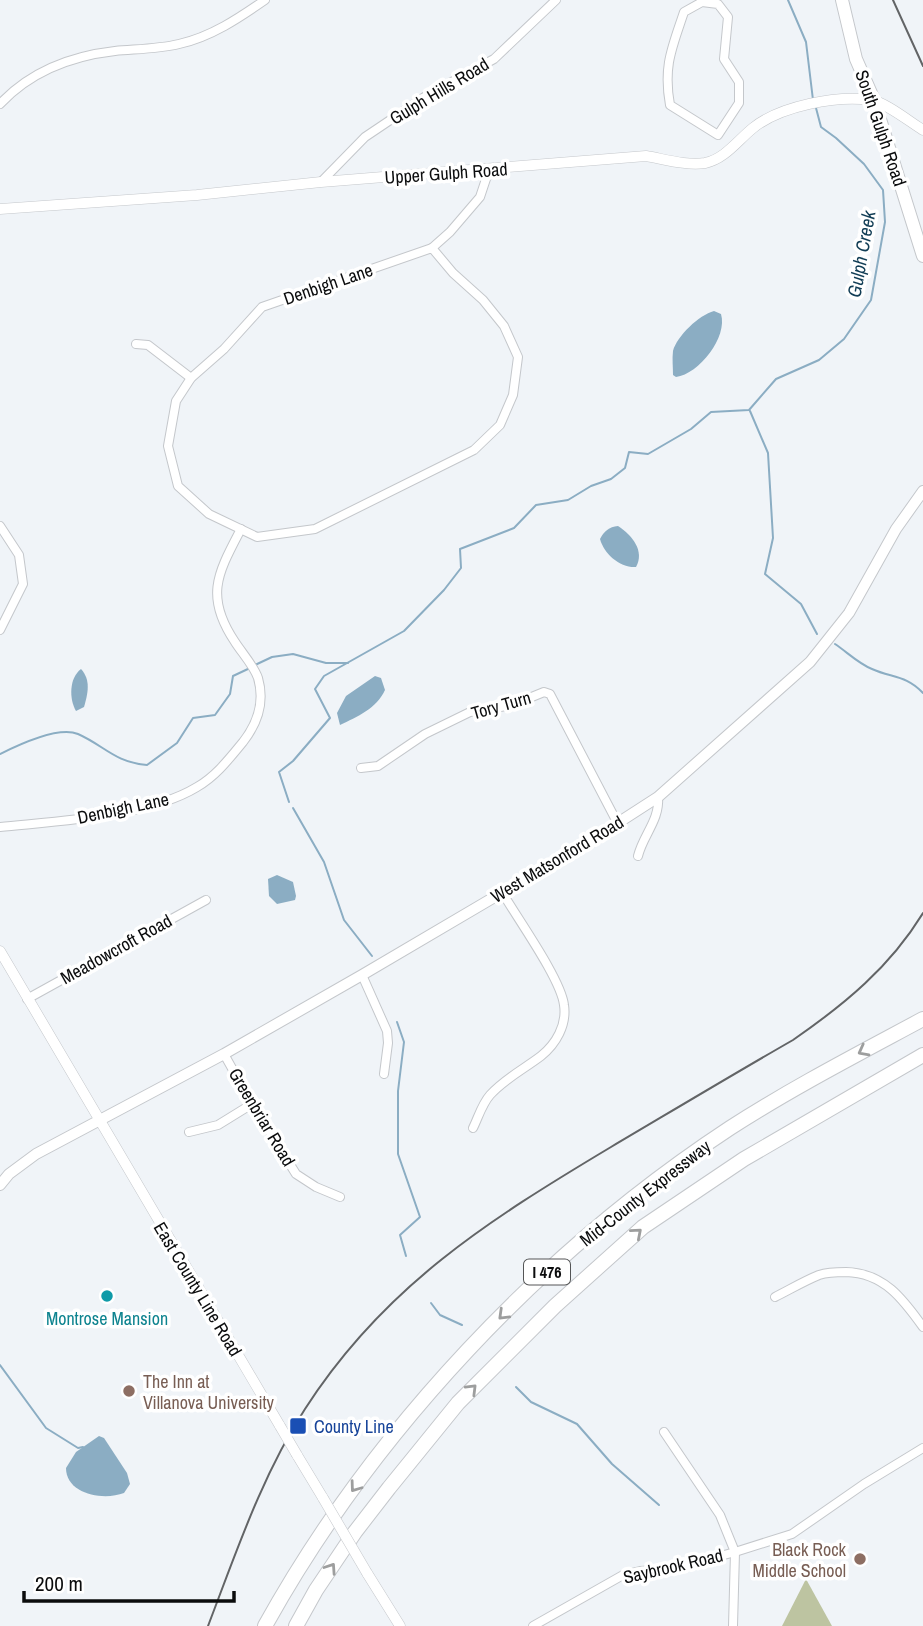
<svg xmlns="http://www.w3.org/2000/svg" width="923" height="1626" font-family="'Archivo Narrow',sans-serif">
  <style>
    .forest { fill: #bdc4a1 }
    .water { fill: #8badc3 }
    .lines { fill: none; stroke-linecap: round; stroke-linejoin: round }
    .stream { stroke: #8badc3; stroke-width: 2 }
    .minor-casing { stroke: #c4c7cb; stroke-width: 10 }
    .tertiary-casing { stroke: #c4c7cb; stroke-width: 11 }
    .secondary-casing { stroke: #c4c7cb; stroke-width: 12 }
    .primary-casing { stroke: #c4c7cb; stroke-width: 14 }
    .motorway-casing { stroke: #c4c7cb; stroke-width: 16 }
    .minor { stroke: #fff; stroke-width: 8 }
    .tertiary { stroke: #fff; stroke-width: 10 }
    .secondary { stroke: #fff; stroke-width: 10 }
    .primary { stroke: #fff; stroke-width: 12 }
    .motorway { stroke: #fff; stroke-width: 14 }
    .tram { stroke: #626466; stroke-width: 2 }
    .tertiary-bridge-casing { stroke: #c4c7cb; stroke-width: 11; stroke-linecap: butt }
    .tertiary-bridge { stroke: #fff; stroke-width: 10 }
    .oneway { stroke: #9d9e9e }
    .culture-dot { fill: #0f9aa8; stroke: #fff; stroke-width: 2.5 }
    .education-dot { fill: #8d6e63; stroke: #fff; stroke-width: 2.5 }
    .transit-dot { fill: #1a4fb4; stroke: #fff; stroke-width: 2.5 }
    .labels { text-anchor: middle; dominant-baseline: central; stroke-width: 7; stroke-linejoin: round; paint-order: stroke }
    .shield { fill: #fff; stroke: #545556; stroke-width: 2 }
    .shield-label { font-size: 16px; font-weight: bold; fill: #0b0c0d }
    .street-label { font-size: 18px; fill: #0b0c0d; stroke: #fff }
    .culture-label { font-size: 18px; fill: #0d838f; stroke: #fff }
    .education-label { font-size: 18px; fill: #785e54; stroke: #fff; text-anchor: start }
    .transit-label { font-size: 18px; fill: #164399; stroke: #fff; text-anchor: start }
    .water-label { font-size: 19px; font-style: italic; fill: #113d55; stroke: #fff }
  </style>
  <rect width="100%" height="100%" fill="#f0f4f8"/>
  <polygon class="forest" points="806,1579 832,1626 782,1626"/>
  <g class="water">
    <path d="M714,311L721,314C728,337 699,374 676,377L673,375C673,367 672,359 673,351C677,336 699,315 714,311Z"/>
    <path d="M618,526C632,535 645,551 636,567C620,568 604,554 600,539C604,531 609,527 618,526Z"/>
    <path d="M81,669C91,680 88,693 84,707L76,711C69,699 69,678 81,669Z"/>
    <path d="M375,676L381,678L385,690C377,708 357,717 340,725L337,713L346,696Z"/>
    <polygon points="277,875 293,882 296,896 295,900 277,904 269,896 268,879"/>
    <path d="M99,1436L104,1438L127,1473L130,1484L124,1493C103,1501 66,1494 66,1468L76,1452Z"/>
  </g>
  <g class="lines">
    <g class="stream">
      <polyline points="788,0 806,42 813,100"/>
      <polyline points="750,411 768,453 773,538 765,574 801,604 817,634"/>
      <path d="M835,644C847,652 859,664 872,669C892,678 906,675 923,693"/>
      <polyline points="255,665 272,657 293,654 326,663 348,663"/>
      <path d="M0,754C18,745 59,726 78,734C105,746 114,762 147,765L177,743L193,718L215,715L230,694L233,676L250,668"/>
      <polyline points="289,802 279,772 293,761 330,718 315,689 324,676 404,631 444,590 461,568 460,549 514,528 536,505 568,500 591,486 611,479 625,468 629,452 648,454 691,429 711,412 749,410 776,379 819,360 844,339 871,300 885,222 883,190 864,164 836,138 821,127 816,108"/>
      <polyline points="293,808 324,862 344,920 372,956"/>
      <polyline points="397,1022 404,1042 398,1091 398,1154 420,1217 400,1235 406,1256"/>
      <polyline points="431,1303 440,1315 462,1325"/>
      <polyline points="0,1365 46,1428 78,1448 83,1447"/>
      <polyline points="516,1387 531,1402 577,1424 612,1464 659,1505"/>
    </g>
    <g class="minor-casing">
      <g id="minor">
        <path d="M702,2L718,4L728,17L724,59L739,82V103L718,135L670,105C663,66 672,48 684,12Z"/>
        <path d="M0,104C30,72 71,56 115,51C136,49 158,49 179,44C211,37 239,18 265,0"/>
        <polyline points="321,182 365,137 426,96 494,59 556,0"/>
        <polygon points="432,248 453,273 483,300 504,326 518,357 513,395 500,425 474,450 315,529 257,537 209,514 178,486 168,446 176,401 191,378 224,349 262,307"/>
        <polyline points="432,248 450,232 480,197 489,170"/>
        <polyline points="136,344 148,345 191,378"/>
        <polyline points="0,526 19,555 23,584 0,630"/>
        <polyline points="361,768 378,766 425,734 470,712 512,705 544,692 550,694 618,824"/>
        <path d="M0,827C57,821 148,817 197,787C216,776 229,759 243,742C257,724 265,702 258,678C254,666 242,653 235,642C204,596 218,573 241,529"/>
        <path d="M638,856C643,835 660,820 658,797"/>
        <polyline points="362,975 387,1031 388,1043 384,1074"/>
        <polyline points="27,999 206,900"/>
        <polyline points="224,1054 252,1104 296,1174 316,1187 340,1197"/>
        <path d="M473,1128C478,1118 482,1104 490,1095C504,1079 524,1069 541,1056C556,1044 567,1025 564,1005C561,979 517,918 502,892"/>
        <polyline points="189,1132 218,1125 252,1104"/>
        <path d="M775,1297C789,1290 804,1281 819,1275C828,1272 837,1272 846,1272C884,1273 903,1299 923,1327"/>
        <polyline points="664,1432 720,1515 735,1552 733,1626"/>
        <polyline points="533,1626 623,1575 640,1571 673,1569 735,1552 792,1534 864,1484 923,1448"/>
      </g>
    </g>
    <g class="tertiary-casing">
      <g id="tertiary">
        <path d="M0,209L197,195L321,182L646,156C664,159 687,166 705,163C725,159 738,140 753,128C780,106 837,95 871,100C885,102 910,122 923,130"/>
        <polyline points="0,951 280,1426"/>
        <polyline points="297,1455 323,1498"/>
        <polyline points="367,1573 400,1626"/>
      </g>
    </g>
    <g class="secondary-casing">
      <polyline id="secondary" points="0,1185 9,1174 36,1154 224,1054 362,975 593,839 658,797 810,662 849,613 896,529 923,491"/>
    </g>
    <g class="primary-casing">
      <polyline id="primary" points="842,0 856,59 874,100 923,256"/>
    </g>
    <g class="motorway-casing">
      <g id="motorway">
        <path d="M265,1626C373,1431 543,1251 730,1128C792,1088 858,1054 923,1019"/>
        <polyline points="296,1626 316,1590 355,1532 389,1488 458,1403 555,1306 643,1227 744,1159 923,1055"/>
      </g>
    </g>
    <use href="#minor" class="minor"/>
    <use href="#tertiary" class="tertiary"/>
    <use href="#secondary" class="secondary"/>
    <use href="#primary" class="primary"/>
    <use href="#motorway" class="motorway"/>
    <g class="tram">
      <polyline points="893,0 923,66"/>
      <path d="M208,1626C236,1553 262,1475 305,1409C384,1286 489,1220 611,1147C672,1111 732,1075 793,1040C845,1004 890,967 923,913"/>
    </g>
    <g class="tertiary-bridge-casing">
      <g id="tertiary-bridge">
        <polyline points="280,1426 297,1455"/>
        <polyline points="323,1498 367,1573"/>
      </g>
    </g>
    <use href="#tertiary-bridge" class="tertiary-bridge"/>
  </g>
  <defs><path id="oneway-chevron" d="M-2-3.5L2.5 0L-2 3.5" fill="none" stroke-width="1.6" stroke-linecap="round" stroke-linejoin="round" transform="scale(1.75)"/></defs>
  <g class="oneway">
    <use href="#oneway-chevron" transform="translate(863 1051) rotate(152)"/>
    <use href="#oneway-chevron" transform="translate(637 1233) rotate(-41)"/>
    <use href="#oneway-chevron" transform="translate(503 1315) rotate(136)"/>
    <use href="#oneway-chevron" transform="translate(472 1389) rotate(-45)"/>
    <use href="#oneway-chevron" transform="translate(355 1487) rotate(126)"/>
    <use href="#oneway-chevron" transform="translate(331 1568) rotate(-56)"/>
  </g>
  <circle class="culture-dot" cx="107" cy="1296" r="7"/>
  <g class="education-dot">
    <circle cx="129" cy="1391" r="7"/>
    <circle cx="860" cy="1559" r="7"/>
  </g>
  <rect class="transit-dot" x="289" y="1417" width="18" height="18" rx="3.5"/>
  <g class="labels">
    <rect class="shield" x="524" y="1259.5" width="46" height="25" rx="5"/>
    <g class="shield-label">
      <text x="547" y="1272">I 476</text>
    </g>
    <g class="street-label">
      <text transform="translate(439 91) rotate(-31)">Gulph Hills Road</text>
      <text transform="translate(881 128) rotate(71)">South Gulph Road</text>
      <text transform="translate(446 173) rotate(-4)">Upper Gulph Road</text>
      <text transform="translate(328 284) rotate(-19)">Denbigh Lane</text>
      <text transform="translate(501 705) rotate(-16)">Tory Turn</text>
      <text transform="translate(123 808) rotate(-12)">Denbigh Lane</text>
      <text transform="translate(557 859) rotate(-31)">West Matsonford Road</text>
      <text transform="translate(116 949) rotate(-29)">Meadowcroft Road</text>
      <text transform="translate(262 1117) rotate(59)">Greenbriar Road</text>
      <text transform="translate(645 1193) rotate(-38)">Mid-County Expressway</text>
      <text transform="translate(198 1289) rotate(59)">East County Line Road</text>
      <text transform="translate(673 1566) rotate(-13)">Saybrook Road</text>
    </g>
    <g class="culture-label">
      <text x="107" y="1318">Montrose Mansion</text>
    </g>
    <g class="education-label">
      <text x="143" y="1381">The Inn at<tspan x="143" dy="21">Villanova University</tspan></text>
      <text x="846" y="1549" text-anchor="end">Black Rock<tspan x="846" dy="21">Middle School</tspan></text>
    </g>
    <g class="transit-label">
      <text x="314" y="1426">County Line</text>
    </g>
    <g class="water-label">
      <text transform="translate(861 254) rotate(-80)">Gulph Creek</text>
    </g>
  </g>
  <path d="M24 1591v10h210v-10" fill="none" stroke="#0b0c0d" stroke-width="3.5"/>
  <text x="35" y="1591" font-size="21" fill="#0b0c0d" stroke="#ffffff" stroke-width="5" paint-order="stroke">200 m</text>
</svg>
